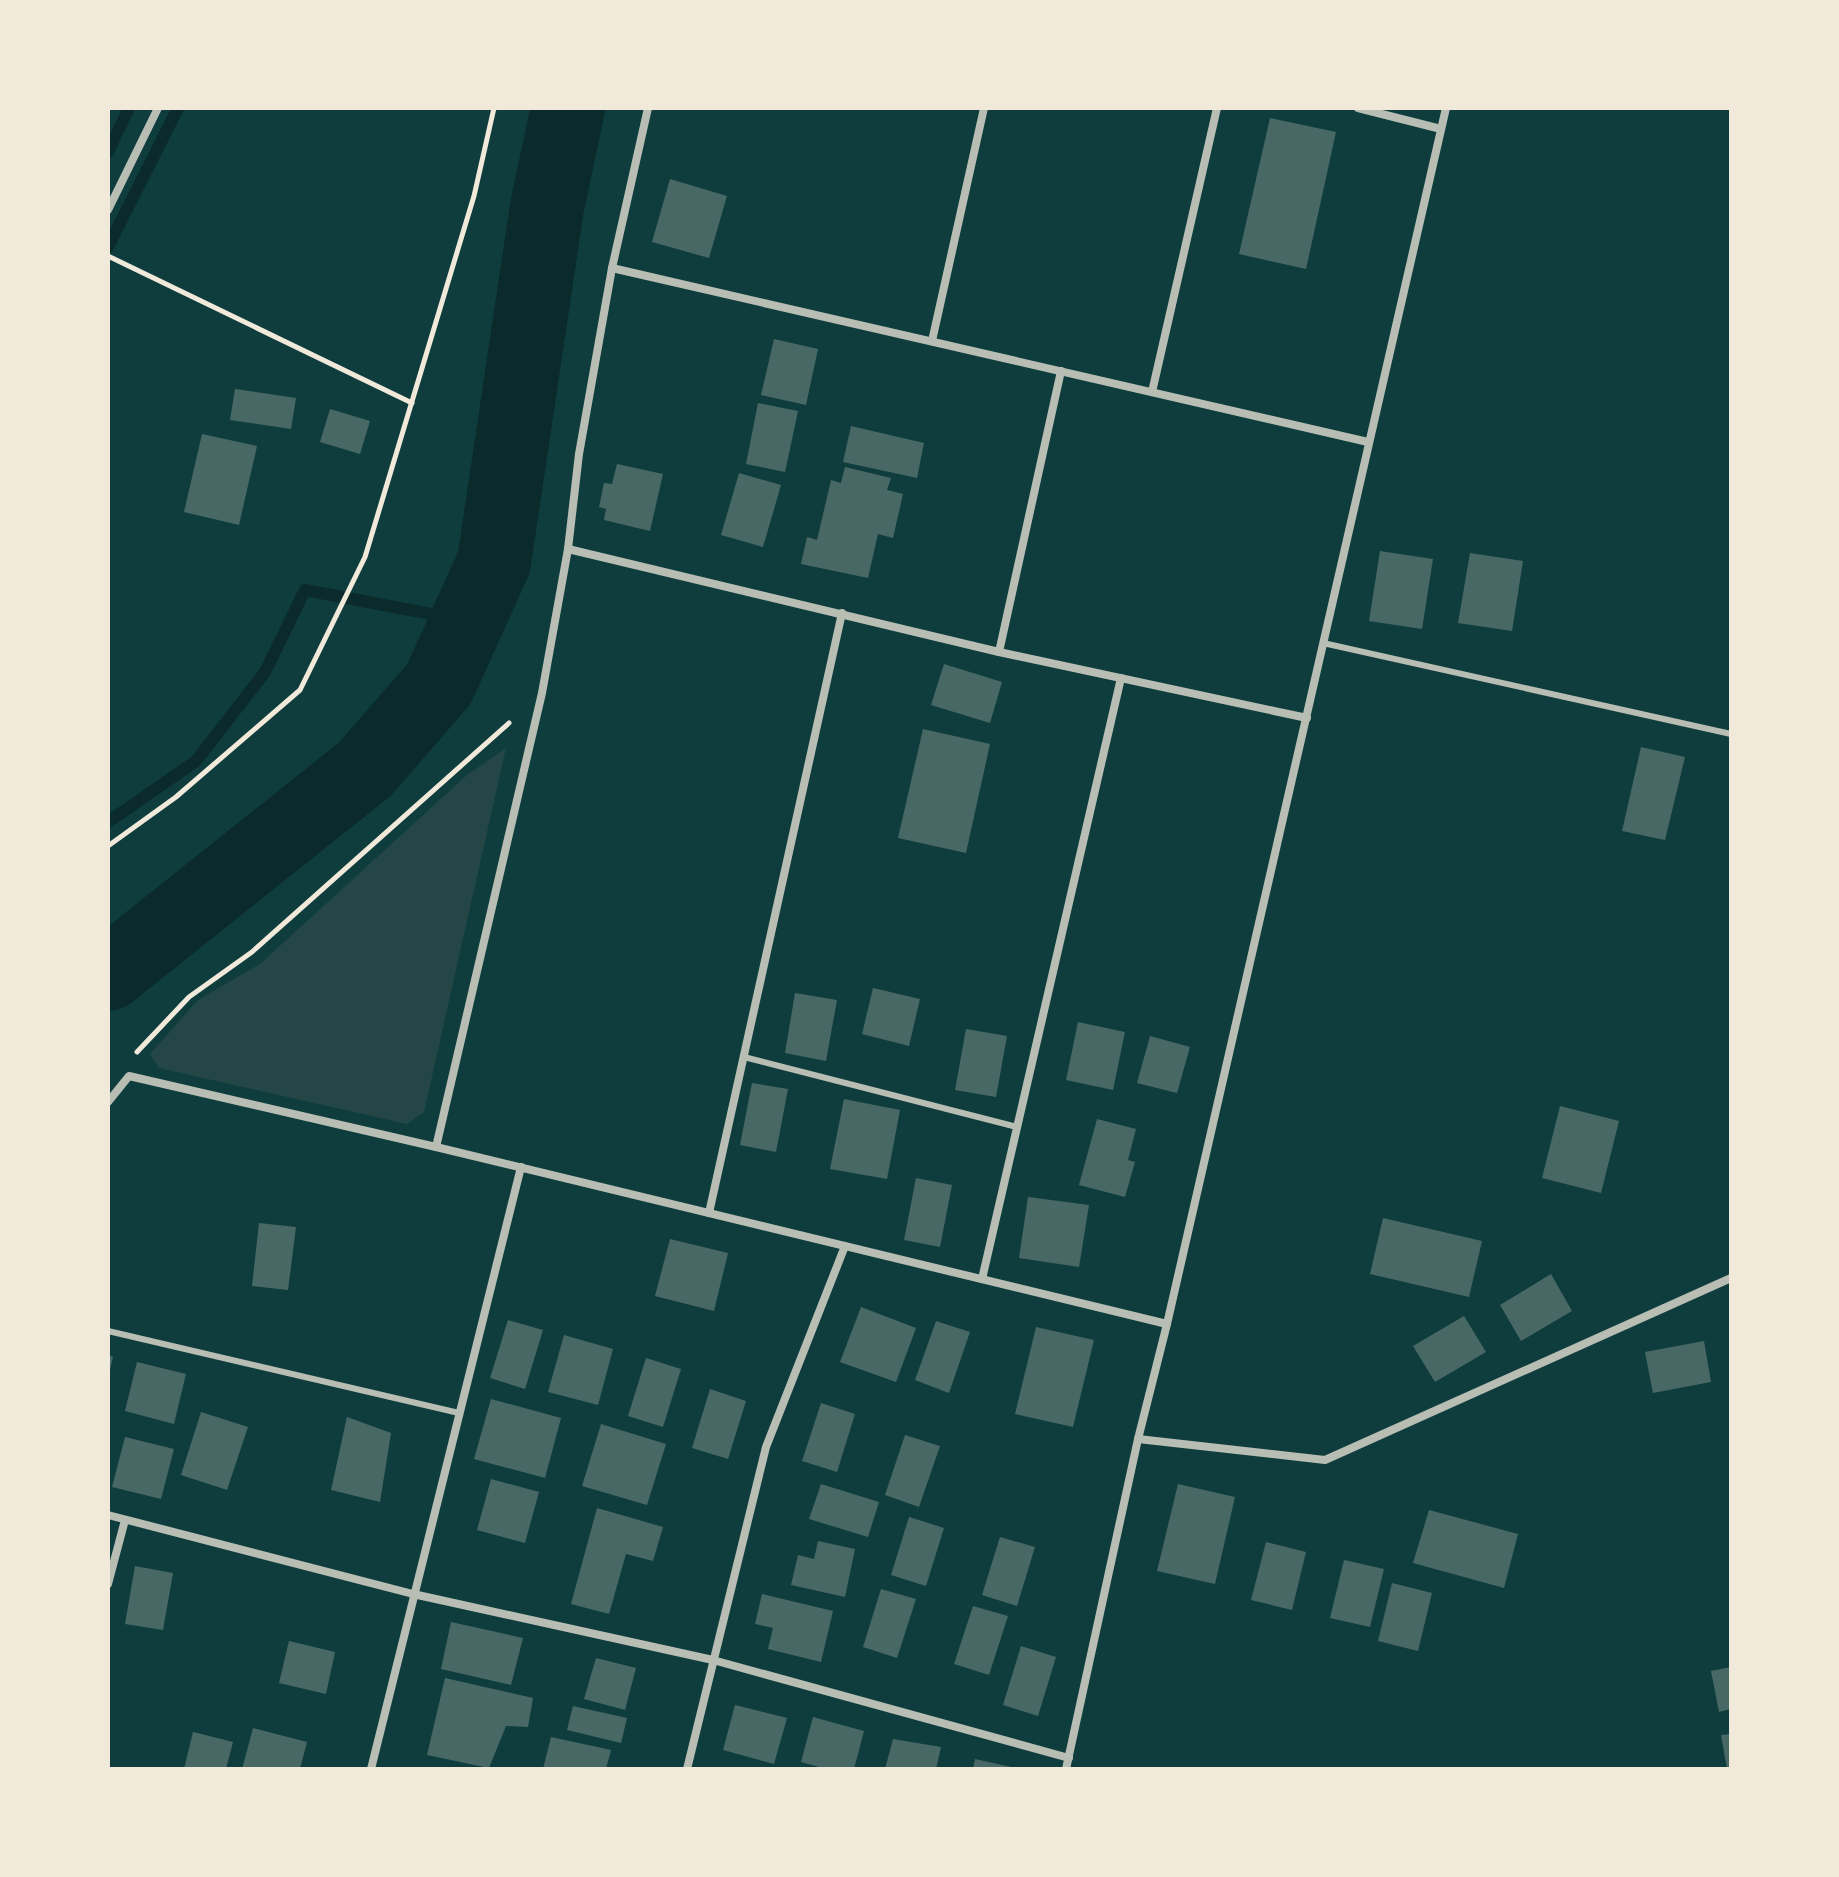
<svg xmlns="http://www.w3.org/2000/svg" width="1839" height="1877" font-family="Raleway,sans-serif">
  <style>
    .green { fill: #244646 }
    .lines { fill: none; stroke-linecap: round; stroke-linejoin: round }
    .stream { stroke: #0a2a2b; stroke-width: 12 }
    .river { stroke: #0a2a2b; stroke-width: 74 }
    .building { fill: #486865 }
    .path { stroke: #f1e9da; stroke-width: 5 }
    .service { stroke: #b8beb3; stroke-width: 6 }
    .minor { stroke: #b8beb3; stroke-width: 8 }
  </style>
  <rect width="100%" height="100%" fill="#0f3d3e"/>
  <polygon class="green" points="506,748 424,1112 407,1124 159,1068 150,1054 198,1000 260,964 467,775"/>
  <g class="lines">
    <g class="stream">
      <polyline points="108,152 129,108"/>
      <polyline points="108,247 178,108"/>
      <polyline points="108,822 196,761 265,672 305,590 468,621"/>
    </g>
    <polyline class="river" points="108,974 365,769 439,684 494,562 547,207 568,108"/>
  </g>
  <g class="building">
    <polygon points="1270,118 1336,132 1306,269 1239,254"/>
    <polygon points="670,179 727,196 709,258 652,242"/>
    <polygon points="774,339 818,349 806,405 761,395"/>
    <polygon points="235,389 296,398 291,429 230,420"/>
    <polygon points="758,403 798,411 785,472 746,464"/>
    <polygon points="330,409 370,421 360,454 320,442"/>
    <polygon points="851,426 924,443 917,478 843,462"/>
    <polygon points="202,434 257,446 239,525 184,512"/>
    <polygon points="617,464 663,474 650,531 604,520 606,509 599,507 604,483 612,484"/>
    <polygon points="845,467 891,478 887,490 903,494 893,538 878,534 868,578 801,564 807,537 817,540 831,480 841,483"/>
    <polygon points="739,473 781,485 763,547 721,535"/>
    <polygon points="1380,551 1433,559 1422,629 1369,621"/>
    <polygon points="1470,553 1523,561 1512,631 1458,623"/>
    <polygon points="944,664 1002,682 990,723 931,705"/>
    <polygon points="923,729 990,744 966,853 898,838"/>
    <polygon points="1641,747 1685,757 1665,840 1622,831"/>
    <polygon points="873,988 920,999 909,1046 862,1034"/>
    <polygon points="795,993 837,1000 826,1061 785,1053"/>
    <polygon points="1078,1022 1125,1032 1113,1090 1066,1080"/>
    <polygon points="966,1029 1007,1036 996,1097 955,1090"/>
    <polygon points="1150,1036 1190,1047 1177,1093 1137,1083"/>
    <polygon points="752,1083 788,1089 776,1152 740,1145"/>
    <polygon points="844,1099 900,1110 887,1179 830,1169"/>
    <polygon points="1560,1106 1619,1121 1601,1193 1542,1178"/>
    <polygon points="1097,1119 1136,1129 1128,1160 1135,1162 1125,1197 1079,1185"/>
    <polygon points="916,1178 952,1185 940,1247 904,1240"/>
    <polygon points="1028,1197 1089,1205 1079,1267 1019,1258"/>
    <polygon points="1383,1218 1482,1241 1469,1297 1370,1274"/>
    <polygon points="259,1223 296,1227 288,1290 252,1286"/>
    <polygon points="670,1239 728,1253 714,1311 655,1296"/>
    <polygon points="1551,1274 1572,1311 1521,1341 1500,1305"/>
    <polygon points="861,1307 916,1328 896,1382 840,1362"/>
    <polygon points="1464,1316 1486,1352 1435,1382 1413,1346"/>
    <polygon points="508,1320 543,1330 525,1389 490,1378"/>
    <polygon points="936,1321 970,1332 949,1393 915,1380"/>
    <polygon points="1036,1327 1094,1340 1073,1427 1015,1414"/>
    <polygon points="564,1335 613,1349 598,1405 548,1392"/>
    <polygon points="1704,1341 1711,1382 1653,1393 1645,1352"/>
    <polygon points="108,1355 113,1357 109,1374 108,1374"/>
    <polygon points="646,1358 681,1369 663,1427 628,1416"/>
    <polygon points="137,1362 186,1374 174,1424 125,1411"/>
    <polygon points="710,1389 746,1401 728,1459 692,1448"/>
    <polygon points="491,1399 561,1418 545,1478 474,1459"/>
    <polygon points="821,1403 855,1414 837,1472 802,1461"/>
    <polygon points="201,1412 248,1427 227,1490 181,1475"/>
    <polygon points="347,1417 391,1433 380,1502 331,1490"/>
    <polygon points="601,1424 666,1444 647,1505 582,1486"/>
    <polygon points="905,1435 940,1446 919,1507 885,1495"/>
    <polygon points="125,1437 174,1449 161,1499 112,1487"/>
    <polygon points="491,1479 539,1492 525,1543 477,1530"/>
    <polygon points="821,1484 879,1502 868,1537 809,1519"/>
    <polygon points="1178,1484 1235,1497 1215,1584 1157,1571"/>
    <polygon points="597,1508 663,1527 653,1561 626,1554 609,1614 571,1604"/>
    <polygon points="1429,1510 1518,1534 1504,1588 1413,1563"/>
    <polygon points="909,1517 944,1528 926,1586 891,1575"/>
    <polygon points="1000,1537 1035,1547 1017,1606 982,1595"/>
    <polygon points="818,1541 855,1549 845,1597 791,1585 798,1555 814,1559"/>
    <polygon points="1266,1542 1306,1552 1292,1610 1251,1600"/>
    <polygon points="1344,1560 1384,1569 1370,1627 1330,1618"/>
    <polygon points="135,1566 173,1573 163,1630 125,1624"/>
    <polygon points="1392,1583 1432,1593 1418,1651 1378,1641"/>
    <polygon points="881,1589 916,1599 897,1658 863,1647"/>
    <polygon points="762,1594 833,1611 821,1662 768,1649 773,1628 755,1624"/>
    <polygon points="973,1606 1008,1616 989,1675 954,1664"/>
    <polygon points="451,1622 523,1638 511,1685 441,1669"/>
    <polygon points="289,1641 335,1652 326,1694 279,1683"/>
    <polygon points="1021,1646 1056,1657 1038,1716 1003,1705"/>
    <polygon points="596,1658 636,1668 625,1710 584,1699"/>
    <polygon points="1731,1667 1731,1709 1719,1712 1711,1671"/>
    <polygon points="445,1678 533,1698 528,1727 506,1726 489,1768 427,1755"/>
    <polygon points="735,1705 787,1718 774,1764 723,1750"/>
    <polygon points="573,1706 627,1718 621,1743 567,1730"/>
    <polygon points="813,1717 864,1731 854,1769 826,1769 801,1762"/>
    <polygon points="253,1728 307,1742 300,1769 242,1769"/>
    <polygon points="193,1732 233,1742 226,1769 184,1769"/>
    <polygon points="1731,1734 1731,1769 1727,1769 1721,1735"/>
    <polygon points="551,1737 611,1750 606,1769 543,1769"/>
    <polygon points="893,1739 941,1747 936,1769 885,1769"/>
    <polygon points="975,1759 1016,1768 1015,1769 973,1769"/>
  </g>
  <g class="lines">
    <g class="path">
      <polyline points="108,256 412,403"/>
      <polyline points="108,846 176,797 300,690 365,557 474,196 494,108"/>
      <polyline points="137,1052 189,997 252,952 509,723"/>
    </g>
    <g class="service">
      <polyline points="1323,643 1731,734"/>
      <polyline points="744,1057 1017,1127"/>
      <polyline points="108,1331 459,1413"/>
    </g>
    <g class="minor">
      <polyline points="1358,108 1441,129"/>
      <polyline points="108,210 158,108"/>
      <polyline points="612,268 1368,442"/>
      <polyline points="932,341 984,108"/>
      <polyline points="1152,392 1217,108"/>
      <polyline points="568,549 999,652 1307,718"/>
      <polyline points="999,652 1061,371"/>
      <polyline points="108,1102 129,1076 436,1147 1167,1324"/>
      <polyline points="436,1147 542,693 568,549 579,454 612,268 648,108"/>
      <polyline points="709,1213 842,613"/>
      <polyline points="982,1279 1121,678"/>
      <polyline points="1138,1439 1325,1460 1731,1278"/>
      <polyline points="108,1515 413,1594 713,1660 1069,1758"/>
      <polyline points="108,1584 125,1520"/>
      <polyline points="371,1769 521,1167"/>
      <polyline points="687,1769 766,1447 845,1246"/>
      <polyline points="1066,1769 1138,1439 1167,1324 1446,108"/>
    </g>
  </g>
  <rect width="1839" height="1877" fill="none" stroke="#f1e9da" stroke-width="220"/>
</svg>
